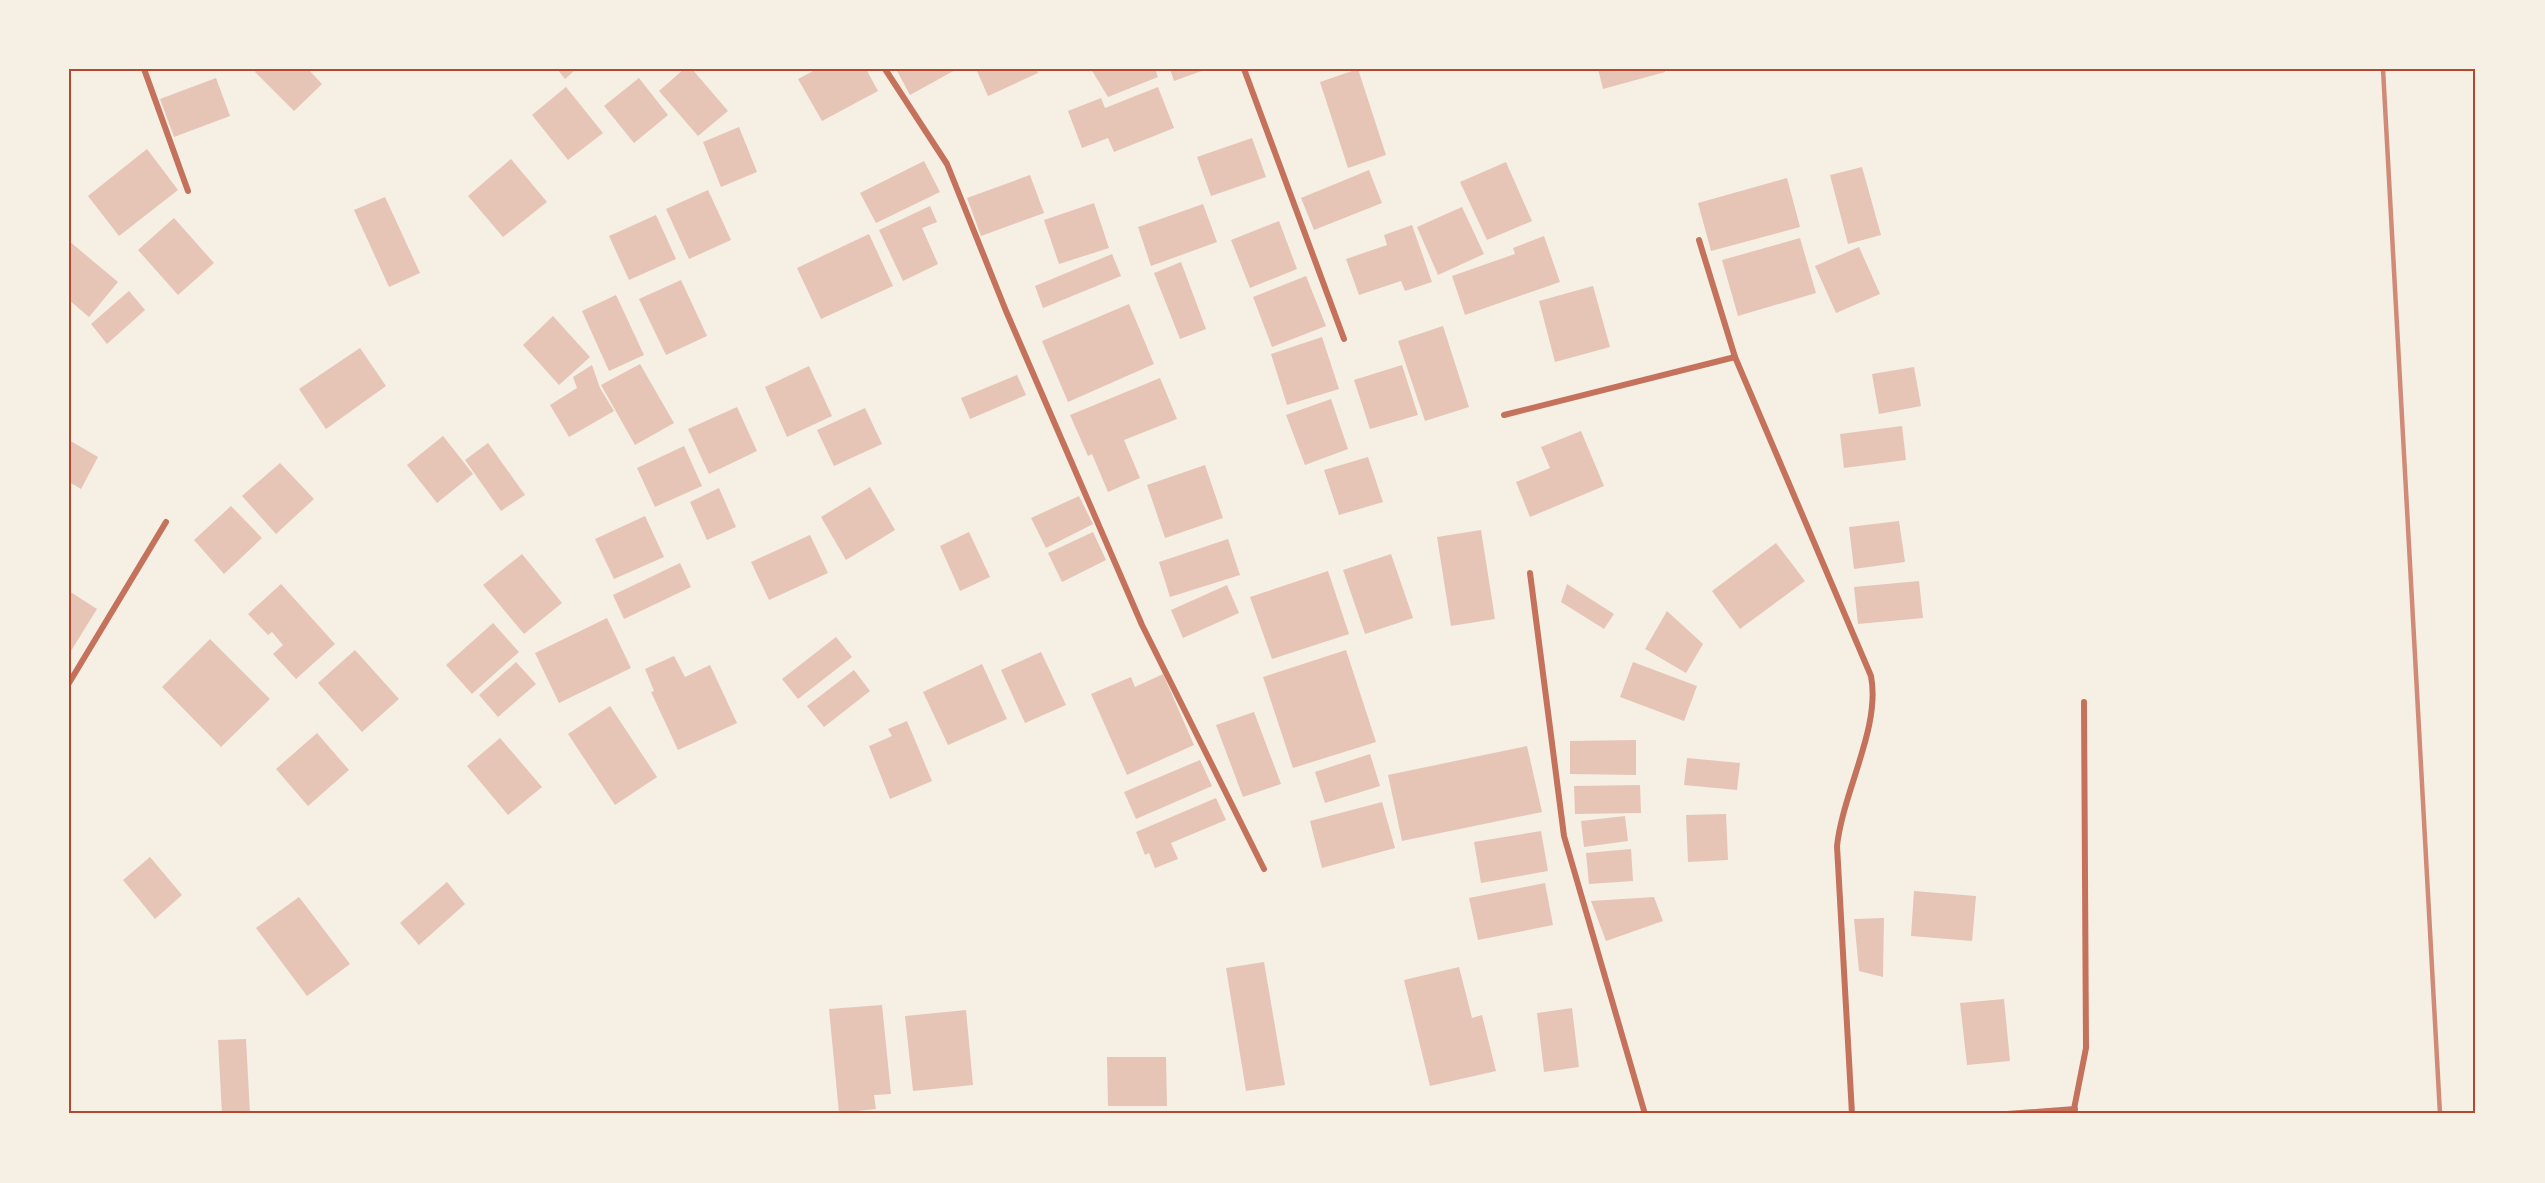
<svg xmlns="http://www.w3.org/2000/svg" width="2545" height="1183" font-family="Overpass,sans-serif">
  <style>
    .building { fill: #e6c5b7 }
    .lines { fill: none; stroke-linecap: round; stroke-linejoin: round }
    .minor { stroke: #c5725c; stroke-width: 6 }
    .rail { stroke: #cf8b77; stroke-width: 4.5 }
    .neatline { fill: none; stroke: #b5482f; stroke-width: 2 }
  </style>
  <rect width="100%" height="100%" fill="#f6efe4"/>
  <g class="building">
    <polygon points="258,69 308,69 322,84 294,111 255,72"/>
    <polygon points="557,69 576,69 565,79"/>
    <polygon points="684,69 692,69 728,111 698,136 659,91"/>
    <polygon points="817,69 866,69 878,91 822,121 798,79"/>
    <polygon points="896,69 957,69 910,95"/>
    <polygon points="976,69 1036,69 1038,73 988,96"/>
    <polygon points="1091,69 1155,69 1158,77 1108,97"/>
    <polygon points="1170,69 1207,69 1174,81"/>
    <polygon points="1358,69 1386,155 1348,168 1320,82"/>
    <polygon points="1598,69 1665,69 1665,72 1603,89"/>
    <polygon points="216,78 230,116 174,137 160,99"/>
    <polygon points="639,78 668,115 634,143 604,106"/>
    <polygon points="566,87 603,133 568,160 532,115"/>
    <polygon points="1158,87 1174,128 1114,152 1108,138 1082,148 1068,111 1101,98 1105,108"/>
    <polygon points="739,127 757,172 721,187 703,142"/>
    <polygon points="1252,138 1266,177 1211,196 1197,157"/>
    <polygon points="147,149 178,190 119,236 88,196"/>
    <polygon points="511,159 547,202 503,237 468,196"/>
    <polygon points="924,161 940,192 876,223 860,193"/>
    <polygon points="1506,162 1532,221 1487,240 1460,182"/>
    <polygon points="1862,167 1881,235 1848,244 1830,175"/>
    <polygon points="1369,170 1382,203 1314,230 1301,198"/>
    <polygon points="1030,175 1044,213 981,236 967,198"/>
    <polygon points="1787,178 1800,227 1711,251 1698,203"/>
    <polygon points="708,190 731,240 689,259 666,209"/>
    <polygon points="385,197 420,273 389,287 354,210"/>
    <polygon points="1094,203 1109,248 1059,264 1044,220"/>
    <polygon points="1203,204 1217,242 1151,266 1138,227"/>
    <polygon points="930,206 937,222 922,228 938,264 903,281 879,230"/>
    <polygon points="1462,207 1484,254 1438,275 1417,227"/>
    <polygon points="656,215 676,259 629,280 609,236"/>
    <polygon points="174,218 214,263 178,295 138,250"/>
    <polygon points="1279,221 1297,269 1250,288 1231,240"/>
    <polygon points="1412,225 1432,282 1405,291 1401,281 1359,295 1346,259 1387,245 1384,235"/>
    <polygon points="869,234 893,286 821,319 797,268"/>
    <polygon points="1544,236 1560,282 1465,315 1452,276 1515,254 1513,248"/>
    <polygon points="1800,238 1816,293 1738,316 1722,260"/>
    <polygon points="69,241 118,282 89,317 69,300"/>
    <polygon points="1859,247 1880,294 1836,313 1815,266"/>
    <polygon points="1112,254 1121,276 1043,308 1035,286"/>
    <polygon points="1181,262 1206,329 1180,339 1154,273"/>
    <polygon points="1306,276 1326,326 1272,347 1253,297"/>
    <polygon points="681,280 707,336 666,355 639,299"/>
    <polygon points="1593,286 1610,347 1555,362 1539,301"/>
    <polygon points="129,291 145,310 107,344 91,324"/>
    <polygon points="616,295 644,355 609,371 582,311"/>
    <polygon points="1129,304 1154,364 1068,402 1042,341"/>
    <polygon points="553,316 590,357 559,385 523,345"/>
    <polygon points="1443,326 1469,407 1425,421 1398,341"/>
    <polygon points="1322,337 1339,389 1287,405 1271,354"/>
    <polygon points="360,348 386,386 326,429 299,389"/>
    <polygon points="640,364 674,423 635,445 601,385"/>
    <polygon points="592,365 600,388 614,411 569,437 550,405 577,388 573,377"/>
    <polygon points="1402,365 1418,415 1370,429 1354,380"/>
    <polygon points="809,366 832,416 787,437 765,387"/>
    <polygon points="1914,367 1921,406 1879,414 1872,374"/>
    <polygon points="1017,375 1026,395 970,419 961,398"/>
    <polygon points="1160,378 1177,419 1124,440 1140,478 1108,492 1092,454 1088,456 1070,415"/>
    <polygon points="1331,399 1348,449 1305,465 1286,415"/>
    <polygon points="737,407 757,451 709,474 688,429"/>
    <polygon points="865,408 882,444 834,466 817,430"/>
    <polygon points="1902,426 1906,460 1844,468 1840,434"/>
    <polygon points="1581,431 1604,486 1530,517 1516,482 1550,468 1541,447"/>
    <polygon points="443,436 473,474 437,503 407,465"/>
    <polygon points="69,440 98,457 81,489 69,482"/>
    <polygon points="488,443 525,495 501,511 465,460"/>
    <polygon points="684,446 702,486 655,507 637,468"/>
    <polygon points="1368,457 1383,502 1339,515 1324,470"/>
    <polygon points="280,463 314,499 276,534 242,496"/>
    <polygon points="1205,465 1223,518 1165,538 1147,485"/>
    <polygon points="870,487 895,530 846,560 821,517"/>
    <polygon points="719,488 736,527 707,540 690,502"/>
    <polygon points="1079,496 1093,524 1046,548 1031,518"/>
    <polygon points="231,506 262,538 224,574 194,540"/>
    <polygon points="645,516 664,557 614,579 595,539"/>
    <polygon points="1899,521 1905,562 1854,569 1849,527"/>
    <polygon points="1481,530 1495,619 1451,626 1437,537"/>
    <polygon points="969,532 990,577 960,591 940,546"/>
    <polygon points="1093,532 1106,560 1062,582 1048,553"/>
    <polygon points="810,535 828,573 769,600 751,562"/>
    <polygon points="1228,539 1240,575 1170,597 1159,562"/>
    <polygon points="1776,543 1805,581 1740,629 1712,591"/>
    <polygon points="522,554 562,603 524,634 483,585"/>
    <polygon points="1391,554 1413,618 1365,634 1343,570"/>
    <polygon points="680,563 691,587 624,619 613,595"/>
    <polygon points="1328,571 1349,634 1272,659 1250,597"/>
    <polygon points="1919,581 1923,618 1858,624 1854,587"/>
    <polygon points="281,584 335,644 296,679 273,654 283,645 272,632 268,635 248,614"/>
    <polygon points="1567,584 1614,614 1604,629 1561,602"/>
    <polygon points="1227,585 1239,613 1183,638 1171,610"/>
    <polygon points="69,591 97,609 69,654"/>
    <polygon points="1667,611 1703,644 1686,673 1645,649"/>
    <polygon points="607,618 631,668 559,703 535,653"/>
    <polygon points="493,623 519,652 472,694 446,665"/>
    <polygon points="836,637 852,657 798,699 782,679"/>
    <polygon points="210,639 270,699 221,747 162,687"/>
    <polygon points="355,650 399,699 362,732 318,683"/>
    <polygon points="1346,650 1376,742 1293,768 1263,677"/>
    <polygon points="1041,652 1066,705 1025,723 1001,670"/>
    <polygon points="674,656 685,677 710,665 737,723 678,750 651,692 654,691 645,669"/>
    <polygon points="516,662 536,684 498,717 479,695"/>
    <polygon points="1633,662 1697,686 1684,721 1620,697"/>
    <polygon points="982,664 1007,719 948,745 923,692"/>
    <polygon points="854,670 870,691 824,727 807,706"/>
    <polygon points="1163,674 1194,745 1127,775 1091,694 1131,677 1135,687"/>
    <polygon points="610,706 657,777 615,805 568,734"/>
    <polygon points="1254,712 1281,784 1243,797 1216,725"/>
    <polygon points="907,721 932,781 890,799 869,746 892,736 888,729"/>
    <polygon points="317,733 349,770 308,806 276,769"/>
    <polygon points="500,738 542,787 508,815 467,766"/>
    <polygon points="1636,740 1636,775 1570,774 1570,741"/>
    <polygon points="1527,746 1542,812 1402,841 1388,775"/>
    <polygon points="1370,754 1380,786 1325,803 1315,772"/>
    <polygon points="1687,758 1740,763 1737,790 1684,785"/>
    <polygon points="1200,760 1212,786 1136,819 1124,792"/>
    <polygon points="1640,785 1641,813 1575,814 1574,786"/>
    <polygon points="1216,798 1226,820 1171,843 1178,859 1155,868 1149,853 1145,855 1136,832"/>
    <polygon points="1382,802 1395,848 1322,868 1310,821"/>
    <polygon points="1726,814 1728,860 1688,862 1686,815"/>
    <polygon points="1625,816 1628,841 1584,847 1581,821"/>
    <polygon points="1541,831 1548,871 1481,883 1474,842"/>
    <polygon points="1631,849 1633,881 1589,884 1586,853"/>
    <polygon points="150,857 182,895 155,919 123,880"/>
    <polygon points="447,882 465,904 419,945 400,923"/>
    <polygon points="1545,883 1553,925 1478,940 1469,898"/>
    <polygon points="1914,891 1976,896 1972,941 1911,936"/>
    <polygon points="299,897 350,964 307,996 256,928"/>
    <polygon points="1654,897 1663,921 1606,941 1591,901"/>
    <polygon points="1884,918 1883,977 1859,971 1854,919"/>
    <polygon points="1264,962 1285,1085 1246,1091 1226,968"/>
    <polygon points="1459,967 1472,1018 1482,1015 1496,1071 1430,1086 1404,980"/>
    <polygon points="2004,999 2010,1061 1967,1065 1960,1003"/>
    <polygon points="882,1005 891,1094 874,1095 876,1109 839,1113 829,1009"/>
    <polygon points="1572,1008 1579,1067 1544,1072 1537,1013"/>
    <polygon points="966,1010 973,1085 913,1091 905,1016"/>
    <polygon points="246,1039 250,1114 222,1114 218,1040"/>
    <polygon points="1107,1057 1166,1057 1167,1106 1108,1106"/>
  </g>
  <g class="lines">
    <g class="minor">
      <polyline points="144,69 188,191"/>
      <polyline points="885,69 947,164 1006,311 1142,625 1264,869"/>
      <polyline points="1244,69 1344,339"/>
      <path d="M1699,240L1735,357L1871,676C1881,727 1843,791 1837,846L1852,1114"/>
      <polyline points="1504,415 1735,357"/>
      <polyline points="1530,573 1564,836 1645,1114"/>
      <polyline points="69,683 166,522"/>
      <polyline points="2007,1114 2075,1109"/>
      <polyline points="2073,1114 2086,1048 2084,702"/>
    </g>
    <polyline class="rail" points="2383,69 2440,1114"/>
  </g>
  <rect width="2545" height="1183" fill="none" stroke="#f6efe4" stroke-width="141"/>
  <rect x="70" y="70" width="2404" height="1042" class="neatline"/>
</svg>
